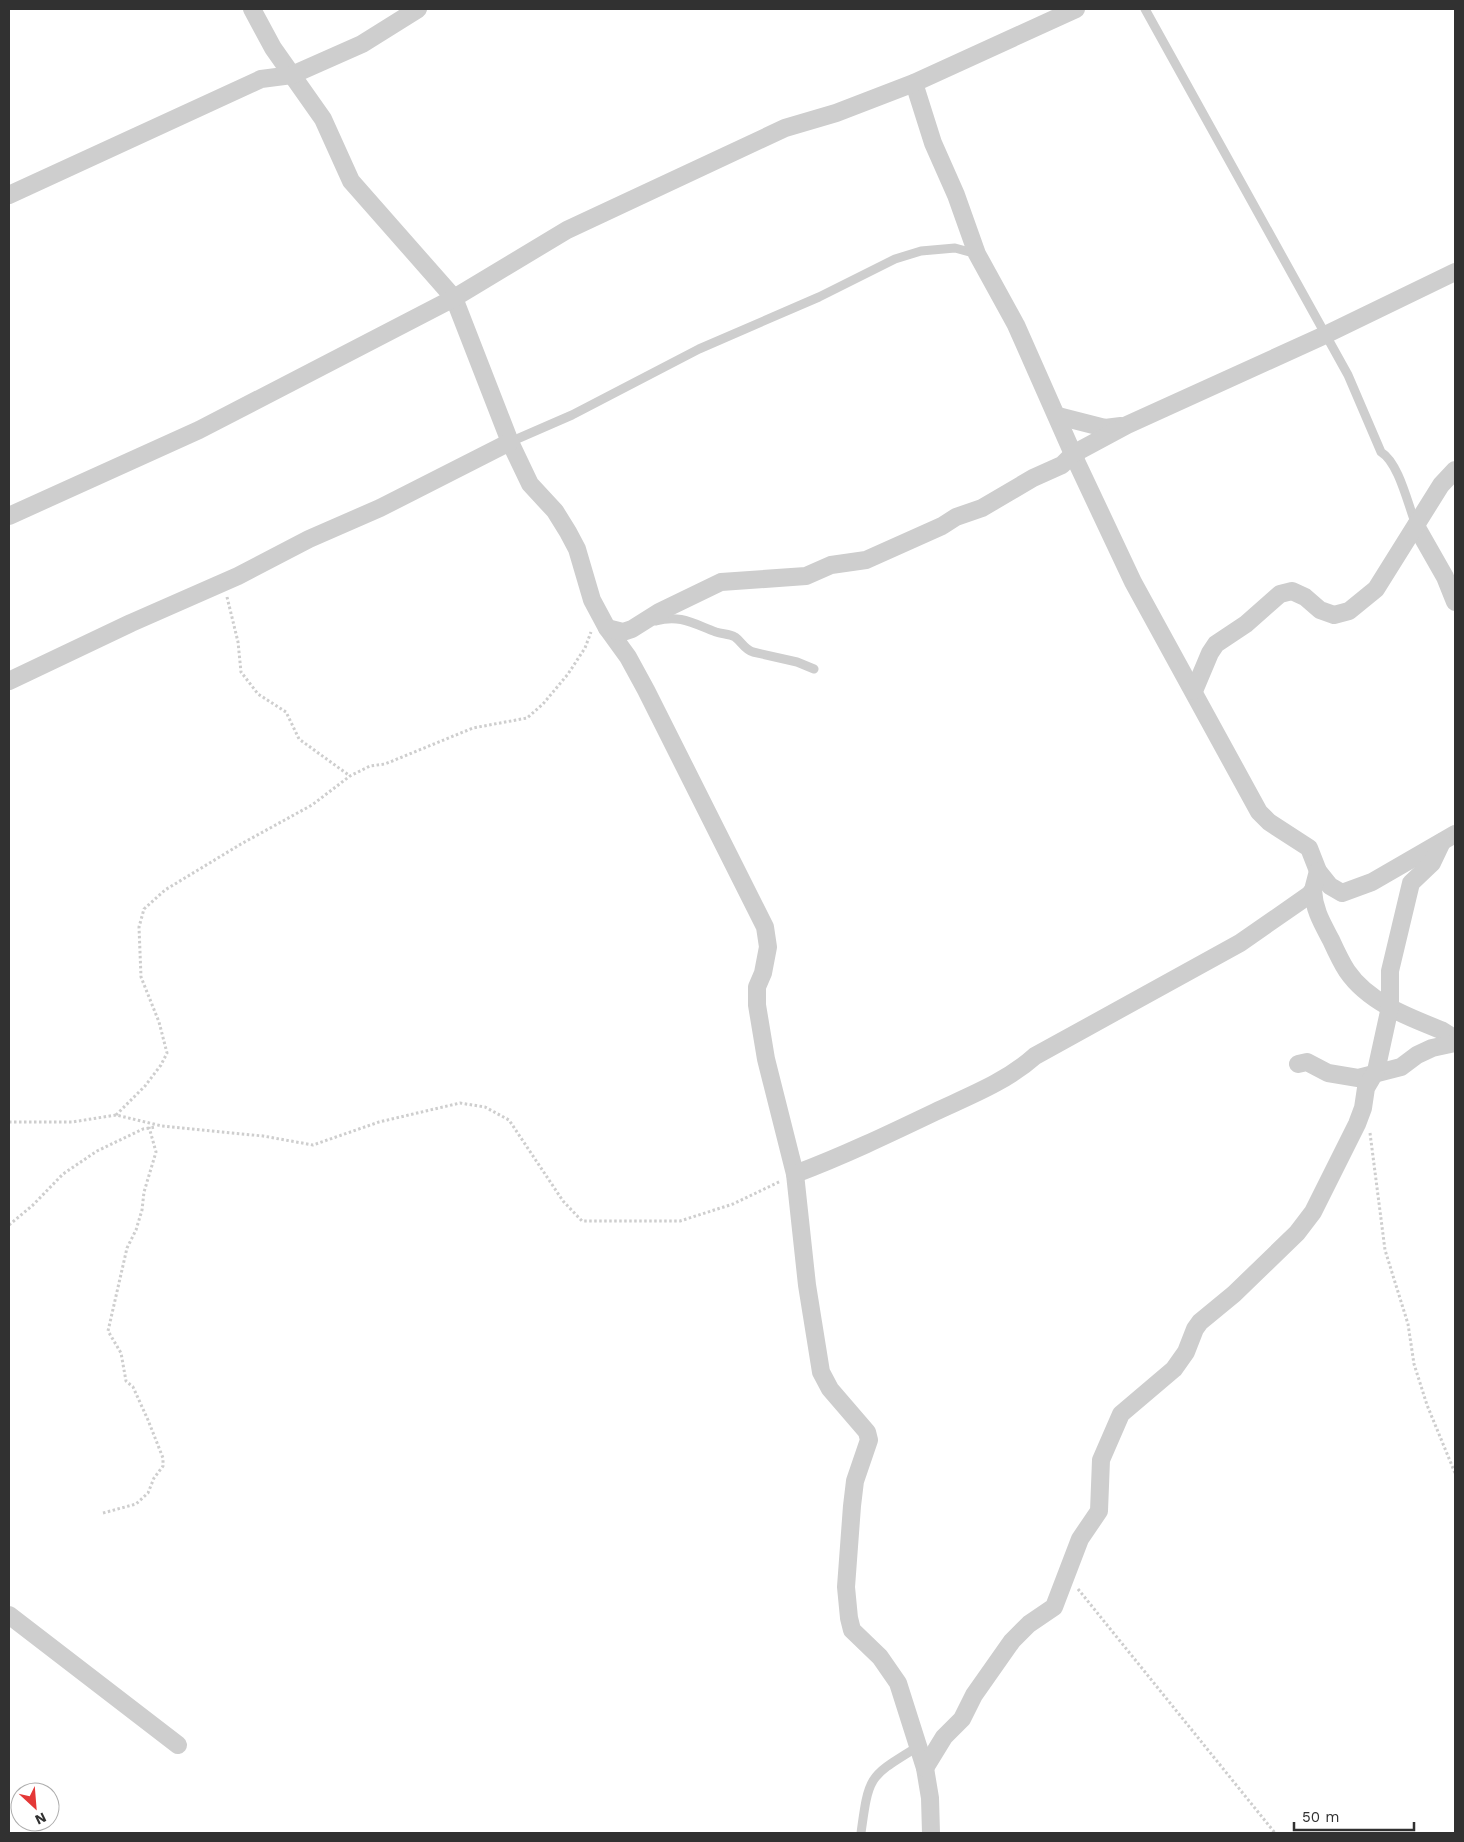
<svg xmlns="http://www.w3.org/2000/svg" width="1464" height="1842" font-family="'Work Sans',sans-serif">
  <style>
    .lines { fill: none; stroke-linecap: round; stroke-linejoin: round }
    .path { stroke: #cecece; stroke-width: 3; stroke-dasharray: 2.5 2.5; stroke-linecap: butt }
    .service { stroke: #cecece; stroke-width: 9 }
    .minor { stroke: #cecece; stroke-width: 18 }
  </style>
  <rect width="100%" height="100%" fill="#fff"/>
  <g class="lines">
    <g class="path">
      <polyline points="227,597 238,642 241,672 258,694 286,712 299,739 350,776"/>
      <polyline points="116,1115 145,1086 161,1065 167,1053 159,1022 141,977 139,927 144,909 165,890 241,844 312,805 350,776 370,766 385,764 473,728 527,718 543,704 568,674 585,648 591,632"/>
      <polyline points="9,1122 72,1122 116,1115 162,1126 263,1136 313,1145 379,1122 460,1103 485,1107 509,1120 563,1201 582,1221 680,1221 733,1204 781,1181"/>
      <polyline points="1370,1133 1385,1250 1408,1324 1414,1364 1427,1405 1455,1473"/>
      <polyline points="9,1225 33,1205 63,1174 97,1151 143,1129 156,1127"/>
      <polyline points="103,1513 136,1504 148,1493 154,1478 163,1466 163,1458 148,1420 133,1387 126,1381 121,1353 108,1331 127,1248 136,1230 142,1210 144,1192 156,1152 149,1127"/>
      <polyline points="1078,1589 1275,1833"/>
    </g>
    <g class="service">
      <path d="M1145,9L1348,375L1381,452C1399,463 1408,505 1416,525"/>
      <polyline points="510,442 572,415 699,349 819,297 895,259 921,251 955,248 977,254"/>
      <path d="M656,621C680,614 694,624 716,632C722,634 730,634 735,637C742,642 744,649 753,652L797,662L814,669"/>
      <path d="M861,1833C869,1774 869,1777 919,1746"/>
    </g>
    <g class="minor">
      <polyline points="252,9 273,48 323,119 351,181 454,298 510,442 530,484 555,511 568,532 577,549 592,600 607,628 628,657 646,690 765,927 768,947 763,973 757,987 757,1005 766,1059 795,1174 807,1285 821,1372 830,1389 867,1432 869,1440 855,1481 852,1506 846,1587 849,1618 852,1630 880,1657 898,1683 925,1768 930,1798 931,1833"/>
      <polyline points="914,83 933,143 956,195 977,254 1016,325 1077,463 1133,582 1259,812 1269,822 1309,848 1318,871 1330,886 1342,893 1372,882 1455,834"/>
      <polyline points="9,195 261,79 292,75 362,44 418,9"/>
      <polyline points="1058,416 1105,428 1121,426"/>
      <polyline points="9,516 199,430 454,298 567,230 785,128 836,113 914,83 1076,9"/>
      <polyline points="1416,526 1445,577 1455,602"/>
      <polyline points="607,628 623,632 632,629 659,612 721,582 806,576 831,565 866,560 942,526 956,517 982,508 1033,478 1062,465 1073,454 1127,425 1325,335 1455,272"/>
      <polyline points="9,681 131,623 238,576 309,539 380,508 510,442"/>
      <polyline points="1194,691 1210,653 1216,644 1246,624 1280,594 1292,591 1305,597 1320,610 1334,615 1349,611 1376,589 1441,485 1455,470"/>
      <path d="M1313,890C1314,910 1322,923 1331,940C1336,951 1341,962 1347,971C1368,1002 1408,1017 1441,1030L1449,1035L1455,1043"/>
      <polyline points="1298,1064 1307,1062 1328,1073 1358,1078 1401,1067 1417,1055 1432,1048 1455,1043"/>
      <path d="M795,1174C843,1156 889,1134 935,1112C969,1096 1006,1082 1035,1056L1240,943L1309,895L1313,890L1318,871"/>
      <polyline points="9,1615 178,1745"/>
      <polyline points="925,1768 944,1737 962,1719 974,1695 1012,1641 1029,1624 1054,1607 1080,1539 1099,1511 1101,1460 1121,1414 1174,1369 1186,1352 1195,1329 1200,1322 1234,1294 1297,1233 1313,1212 1357,1124 1363,1108 1366,1088 1376,1071 1390,1007 1390,971 1411,883 1432,863 1442,842"/>
    </g>
  </g>
  <rect width="1464" height="1842" fill="none" stroke="#313131" stroke-width="20"/>
  <g transform="translate(35 1807) rotate(154)"><circle r="24" fill="#ffffff" stroke="#adadad"/>
  <path d="M0-4L9 19L0 12L-9 19Z" fill="#e43837"/>
  <text y="-8" font-size="14" font-weight="bold" text-anchor="middle" fill="#313131">N</text>
  </g>
  <path d="M1294 1822v8h120v-8" fill="none" stroke="#313131" stroke-width="2.5"/>
  <text x="1302" y="1822" font-size="15" fill="#313131" stroke="#ffffff" stroke-width="4" paint-order="stroke">50 m</text>
</svg>
